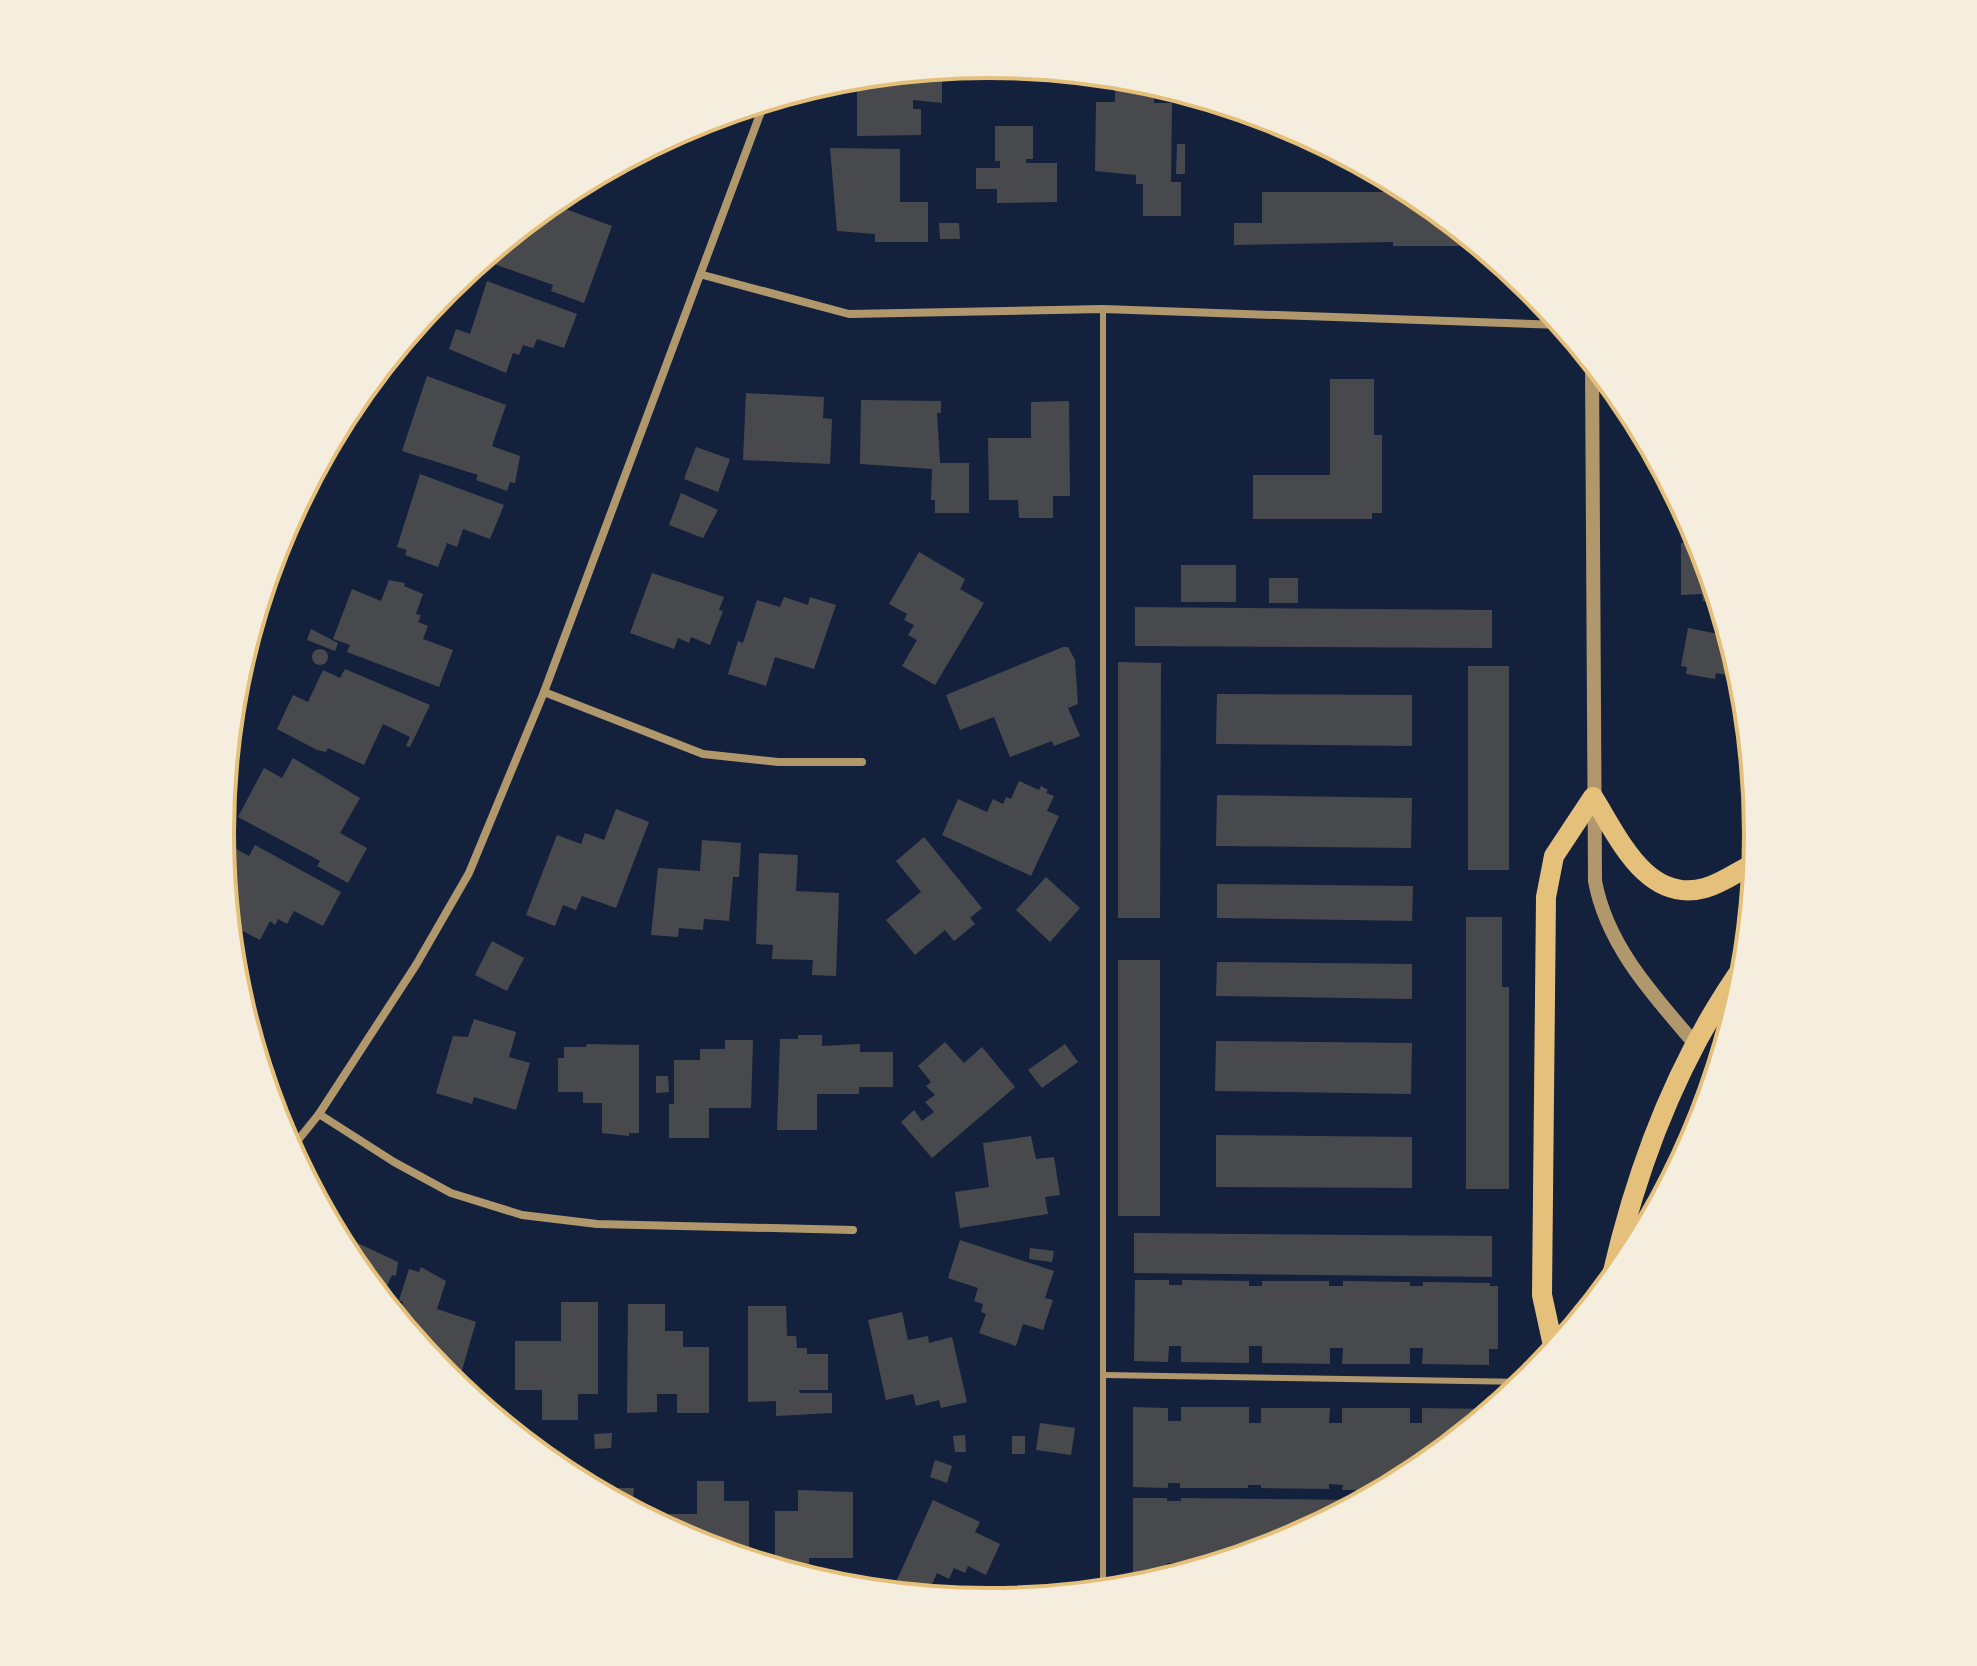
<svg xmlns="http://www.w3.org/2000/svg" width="1977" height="1666" font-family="Figtree,sans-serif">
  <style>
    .building { fill: #48494c }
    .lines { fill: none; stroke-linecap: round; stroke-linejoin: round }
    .service { stroke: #b1986c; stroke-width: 6 }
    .minor { stroke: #b1986c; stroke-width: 8 }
    .tertiary { stroke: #b1986c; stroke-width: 14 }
    .primary { stroke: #e5c07b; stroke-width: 20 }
    .rim { fill: none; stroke: #e5c07b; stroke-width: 4 }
  </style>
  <rect width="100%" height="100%" fill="#14213d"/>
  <g class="building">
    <polygon points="942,69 942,103 913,100 913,109 921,109 921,135 857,136 857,86 868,86 868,76"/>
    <polygon points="1115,77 1154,84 1154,103 1172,103 1171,182 1181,182 1181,216 1143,216 1143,184 1136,184 1136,175 1095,171 1096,102 1115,102"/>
    <polygon points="995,126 1033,126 1033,159 1026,159 1026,163 1057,163 1057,202 997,203 997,189 976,189 976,168 1000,168 1000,161 995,161"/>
    <polygon points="1177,144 1185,144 1185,174 1176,174"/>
    <polygon points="830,148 900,149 900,202 928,202 928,242 875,242 875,234 837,231"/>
    <polygon points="1262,192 1412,192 1479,246 1393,246 1393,242 1234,245 1234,223 1262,223"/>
    <polygon points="549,203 612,226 584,303 551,291 553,285 491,263 498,246"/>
    <polygon points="939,223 959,223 960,239 940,239"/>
    <polygon points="487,281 577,314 564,348 537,339 533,348 523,345 519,355 513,353 506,373 449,349 456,329 470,334"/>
    <polygon points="427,376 506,405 492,446 520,456 515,483 510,482 507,491 476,480 478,475 402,451"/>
    <polygon points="1330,379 1374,379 1374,435 1382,435 1382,513 1372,513 1372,519 1253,519 1253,475 1330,475"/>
    <polygon points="746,393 824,397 823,418 832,419 830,464 743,460"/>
    <polygon points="861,400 941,401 941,413 937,413 940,463 969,463 969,513 935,513 935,500 931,500 932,469 860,464"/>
    <polygon points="1069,401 1070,496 1053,496 1053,518 1019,518 1018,500 989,500 988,438 1031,438 1031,402"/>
    <polygon points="696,447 730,459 718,492 684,479"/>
    <polygon points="420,474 504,505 490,539 463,529 457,547 447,543 438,567 405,555 407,550 397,547"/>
    <polygon points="681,493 718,510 703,538 669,525"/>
    <polygon points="1681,505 1699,539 1718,601 1703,601 1702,594 1681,595 1681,543 1686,543 1686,529 1681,529"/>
    <polygon points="919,552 965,579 960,589 984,603 935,685 902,666 917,640 908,635 914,625 904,620 907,614 889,604"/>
    <rect x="1181" y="565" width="55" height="37"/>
    <polygon points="652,573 724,597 719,610 723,611 710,645 691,637 689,643 678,638 674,649 630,633"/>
    <rect x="1269" y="578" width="29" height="25"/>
    <polygon points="389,580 405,583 404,586 423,594 416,614 421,615 418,622 428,626 423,639 453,650 439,687 347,652 350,645 333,639 352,589 381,601"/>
    <polygon points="784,597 808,605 810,597 836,605 814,669 775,657 766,686 728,674 738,641 743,643 757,600 780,607"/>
    <polygon points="1135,607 1492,610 1492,648 1135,646"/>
    <polygon points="1688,628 1729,636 1741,678 1716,673 1715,679 1686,674 1687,667 1681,666"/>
    <polygon points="311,629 338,643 335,651 307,640"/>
    <polygon points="1063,647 1068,647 1075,660 1078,704 1068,708 1080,736 1054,746 1052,741 1010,757 994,717 960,730 946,695"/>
    <circle cx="320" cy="657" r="8"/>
    <polygon points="1118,662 1161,663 1160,918 1118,918"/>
    <rect x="1468" y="666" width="41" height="204"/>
    <polygon points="345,669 430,705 410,747 406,746 410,737 383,724 364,765 328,748 326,752 317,750 277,729 293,695 308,702 323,670 340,678"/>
    <polygon points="1217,694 1412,695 1412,746 1216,744"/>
    <polygon points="293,758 360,798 340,833 367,848 348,883 317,866 320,861 238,817 264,768 282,778"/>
    <polygon points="1019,781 1039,790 1041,786 1048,790 1046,793 1054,796 1047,811 1059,816 1031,876 942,835 958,799 987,812 993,799 1003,804 1006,797 1011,799"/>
    <polygon points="1217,795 1412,798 1411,848 1216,846"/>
    <polygon points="616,809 649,822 616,908 582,896 576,910 563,905 555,926 526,915 557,835 581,844 585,833 604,840"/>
    <polygon points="924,837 982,908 970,918 975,924 954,941 945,930 915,955 886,920 921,892 896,861"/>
    <polygon points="702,840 741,843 739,877 733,877 729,921 704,919 703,930 679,928 678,937 651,935 658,868 700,871"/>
    <polygon points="229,845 249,856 255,845 341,892 323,926 294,911 287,924 278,919 275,925 270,921 260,940 228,923 222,856"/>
    <polygon points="759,853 798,855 796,891 839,893 836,976 812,975 813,960 772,959 773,945 756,944"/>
    <polygon points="1046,877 1080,908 1050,942 1016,910"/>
    <polygon points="1217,884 1413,886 1412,921 1217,918"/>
    <polygon points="1466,917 1502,917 1502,987 1509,987 1509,1189 1466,1189"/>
    <polygon points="492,941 524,958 507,991 475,975"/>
    <rect x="1118" y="960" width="42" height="256"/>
    <polygon points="1217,962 1412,964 1412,999 1216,996"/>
    <polygon points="232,964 248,976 237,992 234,983"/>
    <polygon points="474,1019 516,1032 509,1057 530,1063 516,1110 474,1097 472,1104 436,1093 453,1036 468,1037"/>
    <polygon points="798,1035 822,1035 822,1046 860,1044 860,1052 893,1052 893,1087 859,1087 859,1094 817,1094 817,1130 777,1130 780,1039 798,1039"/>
    <polygon points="725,1040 753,1040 751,1108 709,1108 709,1138 669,1138 669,1104 674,1104 674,1060 700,1060 700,1049 725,1049"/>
    <polygon points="1216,1041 1412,1043 1411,1094 1215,1091"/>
    <polygon points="945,1042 964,1063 982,1047 1015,1087 932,1158 901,1122 914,1110 922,1121 934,1112 925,1102 935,1095 926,1086 931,1082 918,1066"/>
    <polygon points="587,1044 639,1045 639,1133 629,1133 629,1136 602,1133 602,1103 583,1103 583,1092 558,1092 558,1058 564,1058 564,1047 586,1047"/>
    <polygon points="1065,1044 1078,1062 1042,1088 1028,1070"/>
    <polygon points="656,1076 668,1076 669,1092 656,1093"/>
    <polygon points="1216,1135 1412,1137 1412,1188 1216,1187"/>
    <polygon points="1031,1136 1036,1159 1054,1157 1060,1195 1045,1197 1048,1214 960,1228 955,1192 989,1187 983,1143"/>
    <polygon points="334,1232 398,1262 396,1276 392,1275 381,1299 349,1260"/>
    <polygon points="1134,1233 1492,1236 1492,1277 1134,1273"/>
    <polygon points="960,1240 1054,1271 1045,1298 1053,1300 1043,1330 1023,1324 1016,1346 979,1333 986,1314 981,1312 983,1304 974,1301 978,1288 948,1278"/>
    <polygon points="1030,1248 1054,1251 1052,1262 1029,1259"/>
    <polygon points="421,1267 446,1281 437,1309 476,1322 458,1384 444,1376 398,1319 403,1302 399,1300 409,1269 419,1272"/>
    <polygon points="1135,1280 1169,1280 1169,1285 1182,1285 1182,1280 1249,1281 1249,1286 1262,1286 1262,1281 1329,1281 1329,1286 1343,1286 1343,1281 1410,1282 1410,1286 1423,1286 1423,1282 1490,1283 1490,1286 1498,1286 1498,1349 1489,1349 1489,1365 1422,1364 1423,1348 1410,1348 1410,1364 1342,1364 1343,1348 1330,1348 1330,1364 1262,1363 1262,1346 1249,1346 1249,1363 1181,1362 1181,1346 1169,1346 1168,1362 1134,1361"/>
    <polygon points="561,1302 598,1302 598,1394 578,1394 578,1420 542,1420 542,1390 515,1390 515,1341 561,1341"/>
    <polygon points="628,1304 665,1304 665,1331 683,1331 683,1347 709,1347 709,1413 677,1413 677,1394 657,1394 657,1412 627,1413"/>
    <polygon points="748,1306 786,1306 787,1336 796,1336 797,1348 807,1348 807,1354 828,1354 828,1390 799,1390 800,1393 832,1393 832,1413 776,1416 776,1401 748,1402"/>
    <polygon points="902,1312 908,1340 928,1336 929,1343 952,1337 967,1402 941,1408 939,1400 916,1406 913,1394 886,1400 868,1320"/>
    <polygon points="1133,1407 1168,1408 1168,1421 1181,1421 1181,1407 1249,1407 1249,1423 1261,1423 1261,1408 1330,1408 1329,1423 1342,1423 1342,1408 1410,1408 1410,1423 1422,1423 1422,1408 1488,1409 1488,1413 1415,1473 1384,1490 1342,1490 1343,1485 1329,1484 1329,1489 1261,1488 1261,1485 1248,1485 1248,1488 1180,1488 1180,1483 1168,1483 1168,1488 1133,1487"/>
    <polygon points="1040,1423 1075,1428 1071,1455 1036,1450"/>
    <polygon points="612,1433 611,1448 595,1449 594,1434"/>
    <polygon points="965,1435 966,1452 955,1452 953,1436"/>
    <rect x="1012" y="1436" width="13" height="18"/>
    <polygon points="935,1460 952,1466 947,1483 930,1477"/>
    <polygon points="697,1481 724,1481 724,1501 749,1501 749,1560 694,1543 669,1530 669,1514 697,1514"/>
    <polygon points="602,1488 634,1488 632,1510 602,1494"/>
    <polygon points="798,1490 853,1492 853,1558 809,1558 809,1578 775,1568 775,1511 798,1511"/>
    <polygon points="1133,1498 1167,1498 1167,1501 1181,1501 1181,1498 1365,1500 1282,1544 1180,1575 1180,1563 1167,1563 1167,1578 1133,1578"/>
    <polygon points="933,1500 980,1522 975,1532 1000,1544 986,1575 968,1566 965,1573 954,1568 949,1579 937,1573 927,1596 897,1593 892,1591"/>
  </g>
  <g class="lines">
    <g class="service">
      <polyline points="1103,1375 1526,1382"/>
      <polyline points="1103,1591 1103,309"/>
    </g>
    <g class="minor">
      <polyline points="703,275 849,314 1103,309 1561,325"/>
      <polyline points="544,692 703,754 778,762 862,762"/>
      <polyline points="319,1114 394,1162 451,1193 522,1215 597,1224 853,1230"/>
      <polyline points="290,1150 319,1114 416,965 469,873 544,692 765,101"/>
    </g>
    <path class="tertiary" d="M1592,362L1595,881C1607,946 1654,996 1696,1045"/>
    <g class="primary">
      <path d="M1611,1280C1636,1169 1678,1058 1744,965"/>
      <path d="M1554,1350L1542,1295L1546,897L1554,856L1593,797C1618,836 1646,904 1705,888C1723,883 1738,871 1755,863"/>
    </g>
  </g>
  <path d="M0 0H1977V1666H0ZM234 833a755 755 0 1 1 1510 0a755 755 0 1 1-1510 0Z" fill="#f5edde" fill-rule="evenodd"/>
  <path class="rim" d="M234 833a755 755 0 1 1 1510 0a755 755 0 1 1-1510 0Z"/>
</svg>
